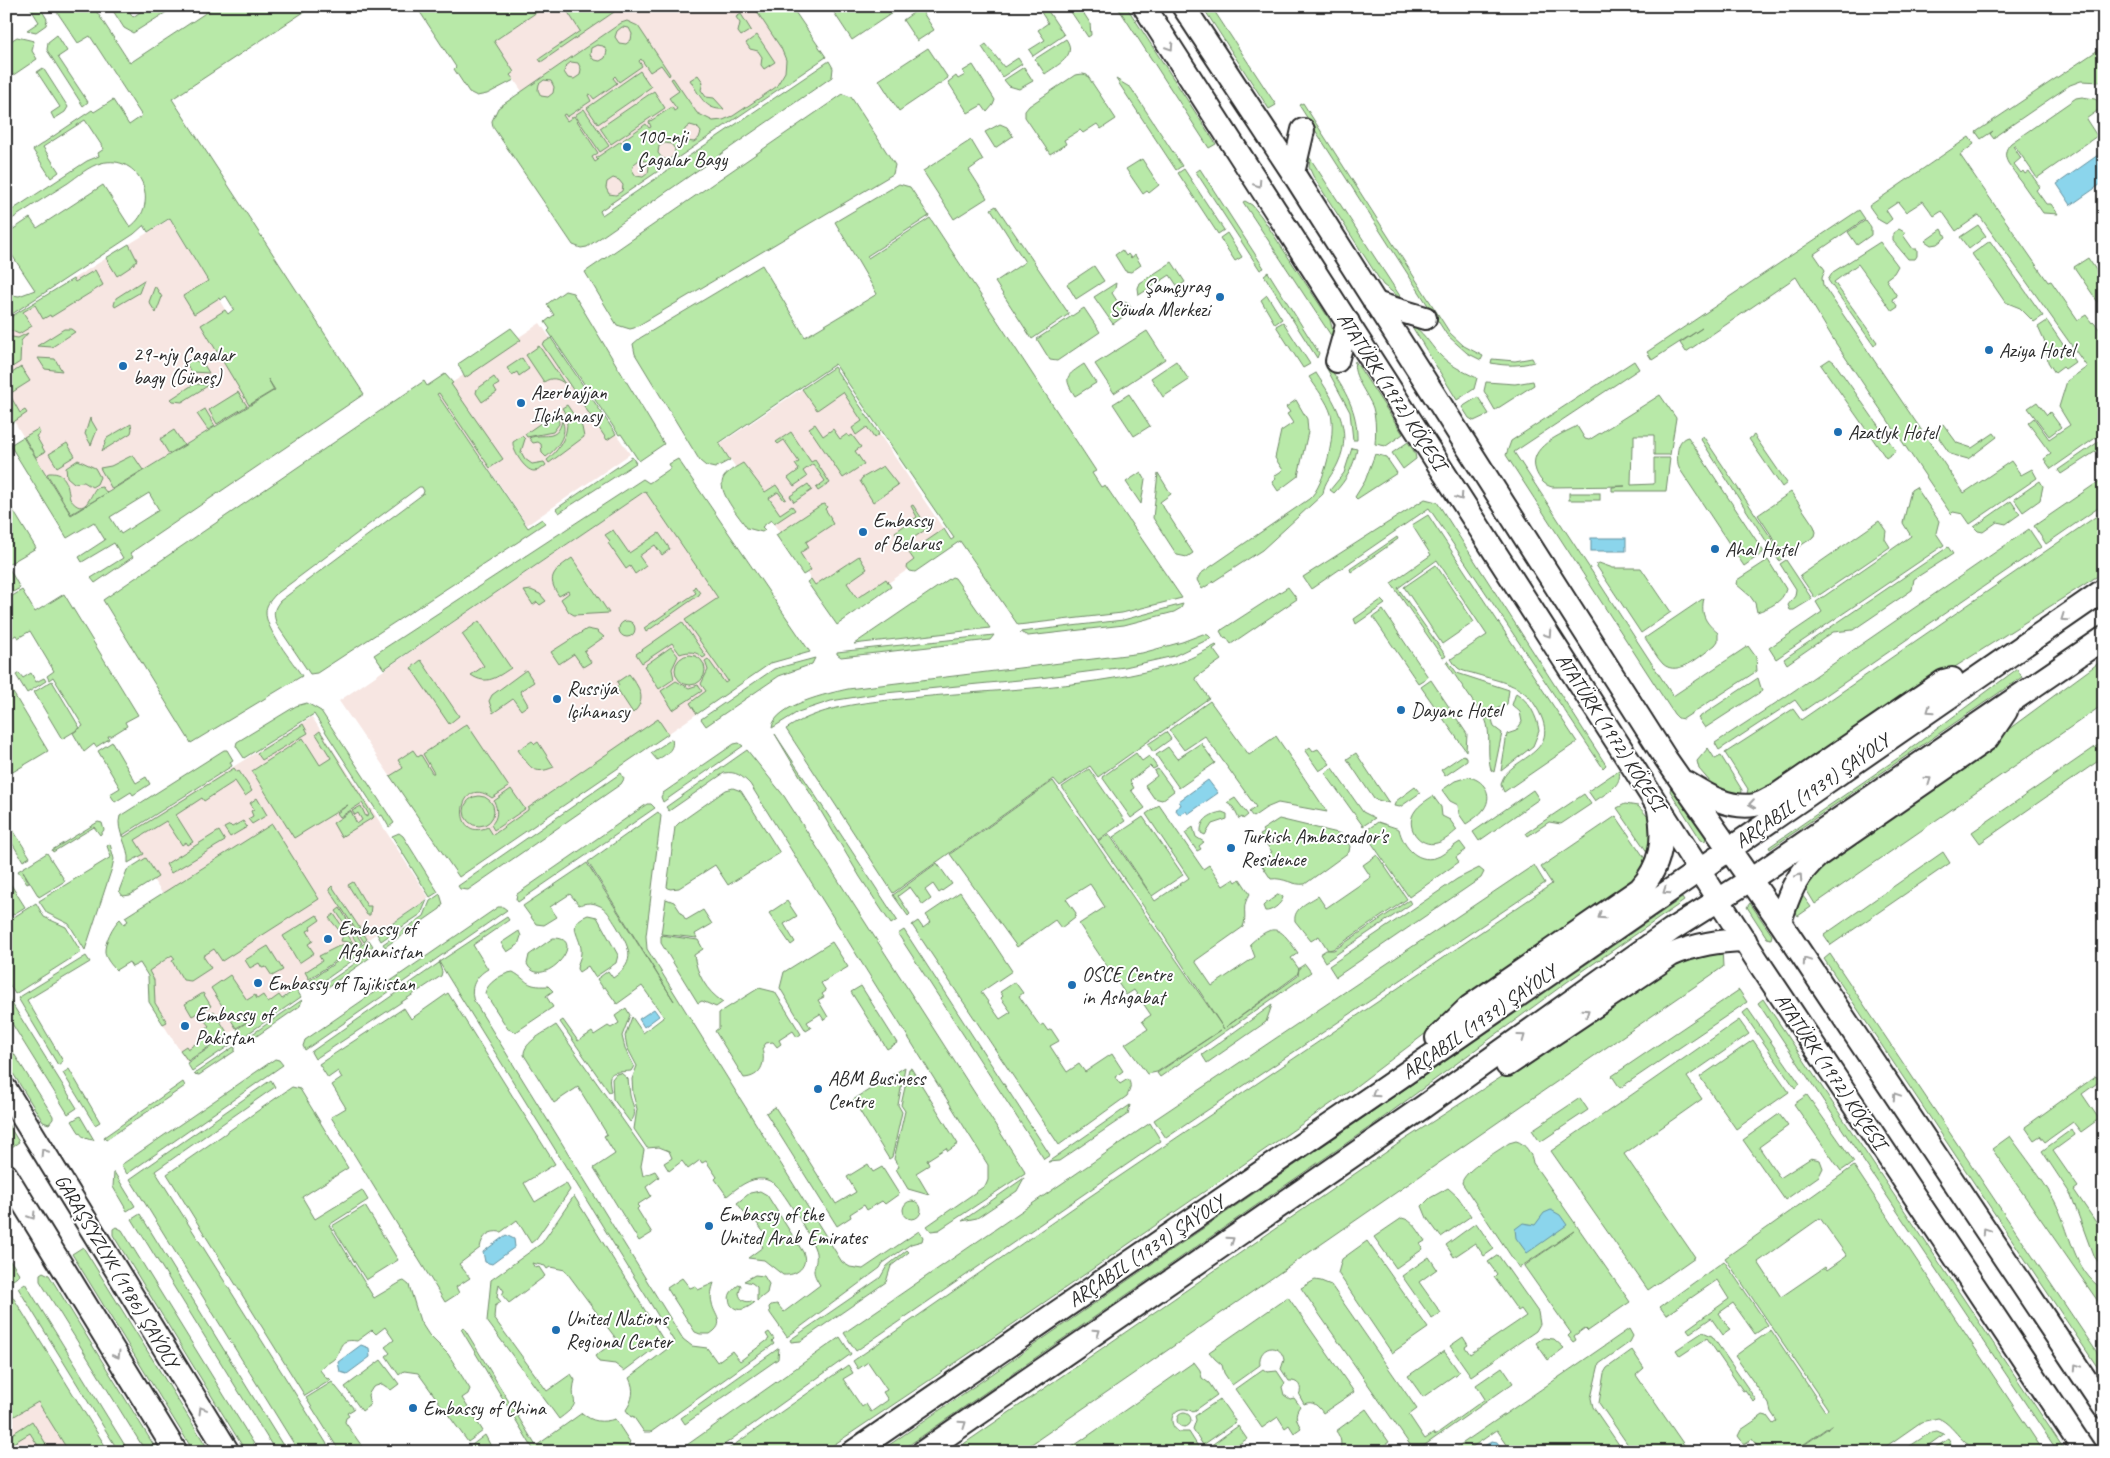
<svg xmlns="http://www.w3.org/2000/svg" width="2110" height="1458" font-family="Caveat,sans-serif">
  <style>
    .built { fill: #f7e6e2 }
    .green { fill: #b8e9a8; stroke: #728a6a; fill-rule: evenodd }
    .water { fill: #8bd5ec; stroke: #65919f }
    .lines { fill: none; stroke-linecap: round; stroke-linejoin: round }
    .major-casing { stroke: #2b2b2b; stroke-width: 26 }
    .major { stroke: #fff; stroke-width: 22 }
    .oneway { stroke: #a0a0a0 }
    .poi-dot { fill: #1f6fb2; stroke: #fff; stroke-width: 2 }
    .labels { text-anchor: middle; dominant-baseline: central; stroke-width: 4; stroke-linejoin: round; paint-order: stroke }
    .poi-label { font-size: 20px; fill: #2b2b2b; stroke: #fff; text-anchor: start }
    .street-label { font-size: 20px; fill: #2b2b2b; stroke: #fff }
  </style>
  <rect width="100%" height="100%" fill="#fff"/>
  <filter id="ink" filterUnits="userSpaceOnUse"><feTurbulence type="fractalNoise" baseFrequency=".02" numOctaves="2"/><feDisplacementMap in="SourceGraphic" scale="10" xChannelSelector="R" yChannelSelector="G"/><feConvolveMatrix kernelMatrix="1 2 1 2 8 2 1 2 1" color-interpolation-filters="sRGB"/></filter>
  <g filter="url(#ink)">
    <g class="built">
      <polygon points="546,6 779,6 817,63 602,210 490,44"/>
      <polygon points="170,219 274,390 71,515 6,408 6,320"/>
      <polygon points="540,323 630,454 527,525 437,393"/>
      <polygon points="834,367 951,540 837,618 720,444"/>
      <polygon points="651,487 771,663 459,877 339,701"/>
      <polygon points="312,717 429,898 187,1062 149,1002 148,976 140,963 188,932 124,836"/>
      <polygon points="6,1327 86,1452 6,1452"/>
    </g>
    <g class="green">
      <polygon points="29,6 39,6 47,19 46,25 36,32 27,30 39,22"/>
      <path d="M53,6H93L130,63L216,6H313L172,99L364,394L130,553L133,557L95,583L91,578L123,558L114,543L82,562L79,557L105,540L94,522L67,538L10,445L23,437L71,515L275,390L268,379L274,390L249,405L201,325L225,310L228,314L234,309L226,296L220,300L219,298L194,314L183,296L208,281L170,218L148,232L144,225L134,234L6,318V294L19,296L35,290L6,246V234L30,218L37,228L103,185L130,227C162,204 140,153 101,163C89,166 78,176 68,183C47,196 27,209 6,223V214L87,161L99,156L98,153L104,149L85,120L43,147L59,172L51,178L33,150L92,110L94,112L113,100L129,125L142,116L90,36L78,43ZM149,493L159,510L121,534L110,517Z"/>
      <polygon points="110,6 126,6 133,17 149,6 176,6 133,33 124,28"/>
      <polygon points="416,6 546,6 494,41 514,72 510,75 514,80 487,94 477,96 469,92 454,69 456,67"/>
      <polygon points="564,6 618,6 614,12 541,62 539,59 580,31"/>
      <path d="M753,6H791L826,57L601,210L600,211L602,215L829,61L833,68L832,77L587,247L581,248L573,245L493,127L492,121L498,108L621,23L627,21L638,26L670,74L669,76L661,65L650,72L641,59L639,61L642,66L619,82L615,76L613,78L617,83L594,99L590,94L588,95L591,101L567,117L565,114L563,115L567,121L574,116L598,153L592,157L595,162L598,160L596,158L621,141L623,145L626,144L623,140L646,124L649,128L651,127L649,122L672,107L674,111L677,109L669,98L679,91L671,79L673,78L697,113L713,121L723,120L733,116L776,87L785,72L786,60L781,48ZM622,27L629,28L632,34L631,40L626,44L619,43L615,37L617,31ZM597,45L603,46L607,51L605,58L600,61L594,60L590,55L591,48ZM571,62L578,63L581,69L580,75L574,79L568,78L564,72L566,66ZM544,80L551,81L554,87L553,93L548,97L541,96L538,90L539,84ZM690,125L697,127L701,132L699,138L694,142L687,141L684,136L685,129ZM665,143L671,144L675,149L674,156L668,160L662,158L658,153L659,146ZM639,160L646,161L649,167L648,173L643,177L636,176L632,170L634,164ZM613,178L619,180L623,185L622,191L616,195L609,194L606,188L607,182Z"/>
      <polygon points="834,6 901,6 901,7 852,40 831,8"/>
      <polygon points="1037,6 1046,8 1064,35 1033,56 1029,50 1045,40 1038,30 1048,23"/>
      <polygon points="1067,6 1079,6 1090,23 1091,35 1088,37"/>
      <polygon points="1117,6 1126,6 1216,144 1209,148"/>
      <polygon points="1202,6 1211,6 1276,105 1269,109"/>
      <polygon points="920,8 934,30 917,41 903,20"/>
      <polygon points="741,14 751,30 741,36 738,32 740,23 736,17"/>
      <polygon points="57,35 67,51 58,57 88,102 83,106 47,50 48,42"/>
      <polygon points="757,35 775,62 764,69 761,65 762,57 758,51 750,49 746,43"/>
      <polygon points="17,37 34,41 32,51 37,59 9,78 6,75 6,44"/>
      <path d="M1066,39C1078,56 1057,65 1045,74L1035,59Z"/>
      <polygon points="986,44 1004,67 1018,58 1022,64 1002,77 982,47"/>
      <polygon points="2104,46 2104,56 2100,59 2104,64 2104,85 2102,82 2081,81 2070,85 1997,135 1994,139 1990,134 1993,131 1981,139 1976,132"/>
      <polygon points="928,48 948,78 899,111 879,80"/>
      <polygon points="973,65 995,100 993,105 987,112 982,105 968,113 948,82 956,76 958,79 965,75 963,71"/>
      <polygon points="1024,67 1033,81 1019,89 1009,86 1004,80"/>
      <polygon points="43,68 68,107 65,112 54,119 51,113 60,107 37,72"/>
      <polygon points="640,71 651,87 598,124 587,108"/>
      <polygon points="1083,74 1087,75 1116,119 1101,129 1097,124 1083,133 1080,130 1064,140 1066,144 1050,154 1025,117 1025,111 1029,106 1075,75"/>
      <path d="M698,75L703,82L701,90L706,97L714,98L724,109C705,111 699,94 690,80Z"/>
      <polygon points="1116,79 1131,88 1182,166 1176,170"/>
      <polygon points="654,91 665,108 611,144 600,128"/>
      <polygon points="843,94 851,97 895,165 893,174 634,328 630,329 617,325 585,272"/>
      <path d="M2082,97L2095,99L2104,106L2086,119L2097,136L2037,178L2015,146H2013L2021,158L2014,164L2021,173L2023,171L2025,174L2029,171L2040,187L2036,190L2046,204H2051L2058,214L2043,213L2008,163C2004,156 2005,149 2011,143L2076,98Z"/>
      <polygon points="1303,103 1450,333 1464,346 1483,356 1481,360 1467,353 1447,335 1299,105"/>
      <polygon points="584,109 609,146 600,152 575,115"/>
      <polygon points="1000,124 1007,127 1013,136 995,148 985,132"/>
      <polygon points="1969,137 1974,144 1960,155 2048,282 2051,281 2078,320 2086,315 2092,323 2093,322 2104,334 2104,432 2051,469 2044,459 2051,454 2028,423 2034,418 2049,439 2070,425 2059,407 2067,381 2087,367 1979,215 1956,231 1942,211 1934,216 1923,201 1906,212 1898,202 1886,210 1892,219 1886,224 1879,220 1869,206"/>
      <polygon points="971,140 983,160 969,170 987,198 954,219 923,171"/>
      <polygon points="1310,158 1400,296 1399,297 1383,285 1313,176 1309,167"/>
      <polygon points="1142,159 1159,185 1149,193 1147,191 1143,194 1126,169"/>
      <polygon points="1184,169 1224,230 1218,234 1178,173"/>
      <polygon points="1200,169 1264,268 1260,270 1196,172"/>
      <polygon points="899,184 910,187 929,216 867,256 868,258 930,218 1096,471 1092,473 1101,487 1105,485 1182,598 1122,613 1018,625 960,541 915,572 910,571 906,566 914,560 909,553 944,529 951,540 954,538 835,364 719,443 730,460 715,468 706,466 700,461 635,354 633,344 640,338 762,265 805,337 877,294 835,222"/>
      <polygon points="1245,201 1252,205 1261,216 1330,320 1334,335 1332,337 1243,202"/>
      <polygon points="996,206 1069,314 1032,339 995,282 1025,262 991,209"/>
      <polygon points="1859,210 1865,219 1814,254 1825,270 1822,278 1823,285 1964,493 2011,461 2021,475 2032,469 2037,478 1970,524 1963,514 1953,512 1951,514 1835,342 1796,277 1686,352 1680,343 1702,328 1652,360 1647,352"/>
      <polygon points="1866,220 1871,227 1871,235 1857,245 1848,232"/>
      <polygon points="1978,225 1986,236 1969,249 1960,237"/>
      <polygon points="1899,229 1906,233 1903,235 1913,249 1917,249 1917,256 1915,259 1908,259 1893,241 1893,233"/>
      <polygon points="1942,229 1946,237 1937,244 1931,245 1925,241"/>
      <polygon points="1227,233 1242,257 1235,261 1220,238"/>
      <polygon points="1990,241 2043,316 2034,322 2020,308 2005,302 1972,254"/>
      <polygon points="1880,242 1898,266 1894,273 1886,279 1897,296 1892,299 1898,307 1892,311 1858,264 1834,282 1877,342 1874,346 1828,280 1833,272"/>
      <polygon points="129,244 137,260 132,266 117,276 106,258"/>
      <polygon points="1122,250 1126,256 1128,254 1131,258 1135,255 1141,265 1131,272 1125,271 1115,255"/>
      <polygon points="2088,258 2104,282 2104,311 2074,267"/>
      <polygon points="1172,262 1185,282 1178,287 1170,275 1139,295 1138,288 1140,283"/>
      <polygon points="1094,266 1104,281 1076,299 1067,284"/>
      <polygon points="95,270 103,285 51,317 50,315 43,319 35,305 23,312 32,326 19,334 10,330 7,319 73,279 75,282"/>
      <polygon points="1268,272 1319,353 1317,358 1264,275"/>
      <polygon points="144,280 139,293 115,307 114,305 116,298"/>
      <polygon points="1116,283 1115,289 1112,293 1119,304 1123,302 1128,303 1132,310 1113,324 1094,297"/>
      <polygon points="155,286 162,297 156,313 149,302"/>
      <polygon points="565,291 573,293 664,444 639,461 621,434 619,435 548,331 550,329 545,322 554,315 547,304"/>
      <polygon points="1267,295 1282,319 1275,324 1261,300"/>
      <polygon points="1084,308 1100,332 1057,361 1050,360 1037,339"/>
      <polygon points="2047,321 2075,362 2065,369 2063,367 2055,373 2048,362 2046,345 2038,327"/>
      <polygon points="1283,322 1310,364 1303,368 1276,326"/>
      <path d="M1411,325C1423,331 1429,343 1438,353C1449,365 1462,371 1477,378L1474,389L1457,400Z"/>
      <polygon points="511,328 521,340 465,378 458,364"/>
      <polygon points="64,329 71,329 75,332 52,347 37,346"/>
      <polygon points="1147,331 1165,359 1114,393 1095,364"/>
      <polygon points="28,333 21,341 20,362 6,371 6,336 18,338"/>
      <polygon points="551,338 616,434 607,440 542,344"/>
      <path d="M539,346L565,384C558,378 551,377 544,382L526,355Z"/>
      <polygon points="38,358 55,359 62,371 45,369"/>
      <polygon points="522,358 529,369 519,376 517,372 512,375 507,368"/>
      <path d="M1532,358L1534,362C1519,366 1506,366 1491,363L1492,359L1515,361Z"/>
      <polygon points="189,359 203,363 209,373 191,372 184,360"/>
      <polygon points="1830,359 1834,362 1896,451 1886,458 1821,365"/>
      <polygon points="1176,361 1189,380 1163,397 1151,378"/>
      <path d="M1355,361L1403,434L1386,446L1375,444C1376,432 1376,420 1373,408C1368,394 1351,375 1355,361Z"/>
      <polygon points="1634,361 1639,369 1514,452 1673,696 1748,646 1756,657 1757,671 1683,719 1678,718 1674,714 1506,455 1511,441"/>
      <path d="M1084,364L1096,383L1075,396C1063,377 1066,376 1084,364Z"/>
      <polygon points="21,367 30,381 11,393 6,385 6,377"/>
      <polygon points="834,367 879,434 874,438 867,427 856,435 852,428 862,421 843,392 817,410 802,389"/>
      <path d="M1326,367L1330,368C1345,391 1358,411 1357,440H1353L1350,412Z"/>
      <path d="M1316,373C1334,401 1354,429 1338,463C1333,475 1324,481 1323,494L1262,550L1202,589L1197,580L1200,574L1309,499C1325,486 1336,433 1331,414C1327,401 1317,389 1309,377Z"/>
      <path d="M445,374L453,383L451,384L503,459L490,468L439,393L437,394L528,528L542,519L545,523L521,539V540L317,673L310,674L277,625C273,614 273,610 280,601L423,494L424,491L422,487H419L275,595C270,601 266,605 266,612C265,629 293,662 302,676L191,743L103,600L424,381L427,386Z"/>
      <polygon points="494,377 499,384 494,387 497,392 482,402 476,393 477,389"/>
      <polygon points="1533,381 1534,385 1495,410 1484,391 1486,382 1515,384"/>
      <polygon points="194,384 209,385 182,402 173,401 171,399"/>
      <polygon points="238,392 247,406 217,424 209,410"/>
      <polygon points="1129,394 1150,426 1134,436 1113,404"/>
      <path d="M1660,395L1676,418L1670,455H1654V435H1634V446H1632L1631,485L1654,484V458H1670L1666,491H1612V487L1625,486L1552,487C1544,485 1539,479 1536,471C1527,447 1560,435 1577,426L1585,439L1589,440Z"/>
      <polygon points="11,397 20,413 25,410 27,413 6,427 6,400"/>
      <polygon points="1478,397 1489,414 1474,421 1469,418 1462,407"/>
      <polygon points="1296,400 1307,419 1308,432 1298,476 1278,491 1272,482 1276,479 1274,476 1283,470 1275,458 1281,431 1293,423 1287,414 1290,412 1286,407"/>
      <polygon points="2037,402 2047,415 2050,412 2061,427 2049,436 2028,408"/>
      <path d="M567,405L582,427L584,437L549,463L547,460C562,448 574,426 562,408Z"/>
      <polygon points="205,409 215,426 208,430 197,414"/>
      <polygon points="558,411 559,424 553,432 527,437 525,434"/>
      <polygon points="90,418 97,430 91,445 85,434"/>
      <path d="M562,421C569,433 556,450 546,457L542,453L541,444L538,442L533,443L529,438C543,432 557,443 562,421Z"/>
      <polygon points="131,424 132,429 131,433 102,451 107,438"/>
      <polygon points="815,424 823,436 833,429 840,439 847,434 849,437 852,435 861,447 855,451 864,464 843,478 809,428"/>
      <polygon points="1943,424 1957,443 1972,448 1994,433 1997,437 1968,459 1950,454 1934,431"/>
      <polygon points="38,429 40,433 36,436 45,452 36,457 24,437"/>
      <polygon points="174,430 184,445 169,454 160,439"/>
      <polygon points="791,432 811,462 815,460 830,483 818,491 816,488 825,481 813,464 803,471 807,477 794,486 788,478 799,470 795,464 799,462 784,440 778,444 776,442"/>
      <polygon points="1754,435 1787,483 1782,487 1749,439"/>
      <path d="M522,436L525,439L521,452L525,459L532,464L544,462L546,465C542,468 539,471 534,471C525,471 512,450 513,442Z"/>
      <polygon points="1703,436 1784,557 1779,561 1700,438"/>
      <path d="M1688,437L1764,552L1744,566L1679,468C1676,458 1676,439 1688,437Z"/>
      <polygon points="2104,438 2104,446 2061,474 2058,470"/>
      <polygon points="1408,442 1415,453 1416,459 1403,469 1392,453"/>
      <polygon points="67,443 75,456 57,467 49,454"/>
      <path d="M1352,448L1357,449C1354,466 1346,481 1334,493L1330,490L1344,473Z"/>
      <polygon points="1375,454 1386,457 1397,473 1357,499 1355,497 1365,481"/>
      <polygon points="133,455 143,470 112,489 100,468 111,466"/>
      <polygon points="632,457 636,463 559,513 556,509"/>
      <polygon points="678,459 810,652 771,663 697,714 690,703 706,691 701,684 708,670 705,661 708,659 725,683 728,681 685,620 718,598 645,491 384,669 374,655 643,479 649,483 671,468 669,464"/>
      <polygon points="78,460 95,468 100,477 97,484 92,487 84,482 74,483 67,477 66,468"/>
      <path d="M743,463L765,492L776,485L786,499L784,500L778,492L769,498L780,514L792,506L795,510L774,524L771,520L762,527L765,530L762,532L747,528C740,517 715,490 724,477C728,471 738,466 743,463Z"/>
      <polygon points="883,466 898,485 873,502 860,481 862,478"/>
      <polygon points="1141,472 1145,479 1141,504 1126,482"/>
      <path d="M49,473C68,472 67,486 70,499C85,519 90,495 96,488L102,487L107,493L71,514L47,474Z"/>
      <polygon points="1158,473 1171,494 1160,502 1193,553 1187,557 1177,555 1153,518"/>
      <polygon points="2104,478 2104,504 2046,544 2034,526"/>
      <polygon points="2040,481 2043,486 2040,500 2023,512 2014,499"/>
      <polygon points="808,484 812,490 794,502 790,496"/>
      <polygon points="1916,487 1939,521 1936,533 1944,545 1776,659 1769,648 1822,612 1816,602 1911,536 1903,523 1911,490"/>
      <polygon points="1791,492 1814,526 1816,532 1815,536 1785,556 1758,515"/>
      <rect x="1569" y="493" width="31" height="7"/>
      <polygon points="1425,499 1437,502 1606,765 1603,768 1429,508 1311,589 1303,577"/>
      <polygon points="2011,501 2020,514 2006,524 1997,522 1983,532 1978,531 1974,527"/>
      <polygon points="8,502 36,548 7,565 20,588 6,596 6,503"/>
      <polygon points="825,504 827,507 825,509 831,518 830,519 833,524 806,542 809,547 800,553 811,570 803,575 776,535 821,505"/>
      <polygon points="913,505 928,528 903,545 895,532 917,517 911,506"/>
      <polygon points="2104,511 2104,572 1936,679 1770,792 1746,798 1748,789 1725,753 1793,709 1801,720"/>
      <path d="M1428,515L1577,742L1504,792L1501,785C1505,755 1571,757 1533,702C1520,683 1493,680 1472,673C1468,672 1461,671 1458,668C1455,666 1453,661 1451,659L1487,635L1437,560L1398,588L1446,656L1443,658L1391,583L1431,555L1412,525Z"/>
      <polygon points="1879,521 1886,531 1885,539 1890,547 1815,598 1800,576"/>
      <polygon points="2029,529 2041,547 1803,711 1795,700 1719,750 1715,743 1785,697"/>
      <polygon points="613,530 629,553 659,533 670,549 662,555 655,545 639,556 646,566 635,574 630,566 626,569 608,543 610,541 605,535"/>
      <polygon points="1397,537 1398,539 1351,572 1350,569"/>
      <polygon points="1948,547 1953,554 1914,579 1912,590 1853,630 1833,632 1787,664 1784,659"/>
      <polygon points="859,556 867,569 847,583 857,598 886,579 891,587 837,625 807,582 811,579 815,585"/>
      <path d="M572,558L609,613L574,615L569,612L561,599L569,593L568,591L559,596C545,576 555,570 572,558Z"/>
      <path d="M1768,560L1786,589C1783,602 1769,608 1757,612L1755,603L1750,596L1736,584L1737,580Z"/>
      <polygon points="1786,560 1812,599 1794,610 1790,610 1788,605 1795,596 1796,589 1780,564"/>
      <polygon points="1599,563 1613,568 1641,568 1671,612 1641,633 1596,565"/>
      <polygon points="1436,565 1474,622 1442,644 1404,587"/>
      <polygon points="952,577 955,578 990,628 854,644"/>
      <polygon points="695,586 700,593 699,595 646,632 644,628 696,593 693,589"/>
      <polygon points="1288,587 1297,599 1231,644 1226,637 1224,638 1220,631"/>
      <polygon points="22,590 35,612 64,594 138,715 125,722 127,726 111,736 108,736 109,739 96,747 94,744 84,752 73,733 83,726 53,677 49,680 47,676 54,671 30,631 18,638 16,635 8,640 11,629 6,622 6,600"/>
      <polygon points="531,590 540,594 546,601 540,605 537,602 533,605 524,591"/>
      <path d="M1704,598C1700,615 1706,623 1718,633V641L1715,645C1703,654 1678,678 1663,664C1656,657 1651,646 1645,638Z"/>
      <polygon points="1381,600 1385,604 1356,624 1354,619"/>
      <polygon points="1183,604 1181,608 1174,612 1124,625 1028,636 1020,632 1123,620"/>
      <polygon points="1383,610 1428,677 1418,683 1373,617"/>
      <circle cx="627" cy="629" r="8"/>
      <path d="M479,621L511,668C497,677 487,686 471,675L484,666L462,634Z"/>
      <path d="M682,622L706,656L703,658C697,651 688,651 680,654L672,643L642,663L636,654Z"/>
      <polygon points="587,629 597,631 604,637 584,651 591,662 583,667 574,654 559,664 551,652"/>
      <path d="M1203,634L1208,635L1211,638L1174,656L1125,667L1040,678L875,694L831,701L798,712L772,728C774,705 830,693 848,689L1142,653L1182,642Z"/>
      <polygon points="994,635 990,640 841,657 837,654 837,652"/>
      <path d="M1216,645L1217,646L1213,649L1221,660L1195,678L1209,698L1098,777L1090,766L1060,786L1054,779L893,893L786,729C826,703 874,702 920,697C1003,689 1096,688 1175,664C1189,660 1203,652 1216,645Z"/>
      <polygon points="671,647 678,656 672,669 674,679 659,689 644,666"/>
      <circle cx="690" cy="670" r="15"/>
      <polygon points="815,658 812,664 779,676 706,726 701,719 774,669"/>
      <polygon points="2104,659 2104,704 1815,904 1804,886 1812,874"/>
      <polygon points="421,660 459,716 449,724 411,668"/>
      <polygon points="1448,661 1457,673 1509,690 1507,704 1498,708 1493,715 1480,712 1446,662"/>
      <polygon points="2017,669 2022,677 1770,849 1769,847 1898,758"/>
      <polygon points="526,670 534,682 520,691 528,705 521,710 513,699 493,713 489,701 492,695"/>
      <polygon points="19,673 23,678 31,673 36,682 44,678 46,681 27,693 16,675"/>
      <path d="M629,674C639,687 648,699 633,713L616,687L619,685L617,682Z"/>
      <polygon points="1758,678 1762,691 1705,728 1698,718"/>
      <polygon points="1431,680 1467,734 1466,751 1421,687"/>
      <polygon points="6,681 48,751 6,776"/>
      <polygon points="52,681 80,728 62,739 34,692"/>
      <polygon points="676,681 689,688 698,685 702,691 673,710 661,691"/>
      <path d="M1516,693C1529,701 1537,716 1539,731L1533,746L1501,771L1507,734L1516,731L1522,722L1520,712L1512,705Z"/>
      <polygon points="1210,701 1249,755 1276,736 1327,812 1278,803 1266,808 1253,817 1249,812 1256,807 1205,736 1184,750 1169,730"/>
      <polygon points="307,703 321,711 394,823 389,827 382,815 380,816 314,714 244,758 236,746 237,742 296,706"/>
      <path d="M1485,718L1492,719L1494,727L1502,733L1494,772L1491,770C1486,752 1492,735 1485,718Z"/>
      <path d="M658,719L668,734L459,877L390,776L403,768L398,760L413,750L418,757L421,755L432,773H434L423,754L467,724L509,787L492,798C457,772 450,844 488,827L493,835L528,810V808Z"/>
      <polygon points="303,724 308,733 262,760 257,753"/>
      <polygon points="320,731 374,817 341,837 333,823 351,811 357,824 362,820 358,813 355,815 352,811 361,806 366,817 369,815 362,803 340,817 337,813 348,805 294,838 252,771 303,738 320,765 331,758 316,734"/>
      <polygon points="1166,732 1171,739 1153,752 1148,744"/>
      <polygon points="775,734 897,920 891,924 860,877"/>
      <path d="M672,739C675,750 665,755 657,760L651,753Z"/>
      <path d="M532,741L535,744L538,742L554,767C533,776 530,767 518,750Z"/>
      <polygon points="2104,741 2104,757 1980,843 1972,832"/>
      <polygon points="112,742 136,783 146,777 150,784 133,795 131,792 115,802 110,794 120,788 98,751"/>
      <polygon points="739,743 743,746 663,802 661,797 663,793 734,744"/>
      <polygon points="1201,743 1215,763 1179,788 1156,755 1168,747 1177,759"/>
      <polygon points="1310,747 1313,751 1318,749 1330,764 1319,771 1305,751"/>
      <polygon points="1708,748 1715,759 1721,756 1742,790 1741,798 1718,791 1699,769 1697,761"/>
      <path d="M224,750H227L233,760L230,762L232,766L123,835L124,837L234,768L237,772L239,771L252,791L245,796L235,781L204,801L202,798L176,815L193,842L188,845L186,842L182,845L166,821L135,840L144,854L128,863C130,846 115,831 120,816Z"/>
      <path d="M747,750L784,796L1023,1168L1025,1173L939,1230L931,1231L927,1226L986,1185L988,1180V1165L750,784C742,776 736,771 724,773L669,811L666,807Z"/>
      <polygon points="1136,753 1142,761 1149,756 1157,767 1153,769 1150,766 1130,781 1134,788 1131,790 1145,808 1131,818 1102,777"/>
      <polygon points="1356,753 1389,803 1374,799 1347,759"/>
      <polygon points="1463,755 1467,757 1467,761 1445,776 1441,770"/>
      <polygon points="1332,768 1363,812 1375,818 1363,826 1325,773"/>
      <polygon points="1089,769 1125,821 1098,840 1062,787"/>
      <polygon points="1158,769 1174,791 1162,800 1154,798 1145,785 1157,776 1154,771"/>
      <path d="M1619,770C1623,786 1606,793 1595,801L1588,791Z"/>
      <polygon points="621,773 624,779 621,784 468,890 460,889 458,886"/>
      <path d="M1468,777C1483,779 1494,794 1484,809C1480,815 1472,820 1466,824L1459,814L1458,805L1450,801L1442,790L1455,781Z"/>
      <path d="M1053,781L1224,1029L1160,930L1098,841L1109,834L1155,901L1189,878L1146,814L1159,805L1203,869L1209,865L1223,886L1234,879L1236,882L1240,879L1250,894C1240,907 1248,915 1243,927L1195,961L1212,986L1255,957L1250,944C1276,920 1281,929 1298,953L1291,958L1299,969L1297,975L1226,1027L1298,976L1299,968L1305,964L1311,972L1160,1077L1157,1073L1221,1030L1157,1072L1147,1074L1125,1044L1148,1029L1142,1021L1151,1015L1134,990L1126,995L1079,924L1105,907L1090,884L1066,899L1076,913L1075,917L1061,928L1055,920L1017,947L950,854Z"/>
      <polygon points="1415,787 1420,793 1400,807 1394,806 1396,801"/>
      <polygon points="1671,787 1675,788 1706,837 1705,841 1701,840 1670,791"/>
      <polygon points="733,788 741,791 780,853 728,885 715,865 679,888 670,889 667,887 675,827 679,823 726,790"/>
      <path d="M511,789L525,809L494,830L491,825C498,818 498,810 494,801Z"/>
      <polygon points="1533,790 1539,799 1479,841 1473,832"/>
      <polygon points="1584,794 1591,804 1561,824 1549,822 1528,836 1526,833"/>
      <path d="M1433,796L1441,807L1442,816L1450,820L1457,830C1451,835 1445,841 1437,843C1419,848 1404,826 1415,811C1419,805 1427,800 1433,796Z"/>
      <circle cx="479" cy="811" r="15"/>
      <polygon points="257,798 267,815 252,824 248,819 253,816 251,811 254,809 250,803"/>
      <polygon points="1235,798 1248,815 1243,819 1242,817 1239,819 1233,807 1227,803"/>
      <polygon points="647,804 651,804 655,808 518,902 516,899 517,894"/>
      <polygon points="1625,804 1638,806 1649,818 1652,859 1617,808"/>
      <path d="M658,812L661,816L646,936L647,949L842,1262L850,1267L863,1269L919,1231L923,1237L922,1241L911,1244L883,1263L880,1268L787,1337L770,1313L769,1307L771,1305L777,1304L784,1312L820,1285C808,1266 818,1270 816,1253C814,1241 784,1192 775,1184C772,1182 768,1180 764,1179C750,1177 737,1188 727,1196L715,1179L717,1177L706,1161L702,1163L700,1160L688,1169L682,1161L669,1171L664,1163L672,1158L669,1151L659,1147L647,1148L634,1129L637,1109L633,1094L632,1079L637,1066L627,1047L625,1036L632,1017L643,1033L664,1017L642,986L617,1004L605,987L603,988L597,979L608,971L613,978C638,961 629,947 616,925C611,918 607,908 598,905C591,902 586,903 579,905L570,894L550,907L557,917L544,925L536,924L523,906L587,863L674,1001L588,862Z"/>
      <path d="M1222,812L1227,814V819L1212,824L1205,835L1201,833C1200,820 1210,814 1222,812Z"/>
      <polygon points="1616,816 1650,866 1646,872 1463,1005 1351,1090 1013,1324 823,1452 724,1452 848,1365 853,1373 843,1379 862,1407 866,1404 871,1412 888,1400 883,1392 887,1390 868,1362 858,1369 853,1361 1089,1197 1552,884 1541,867"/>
      <polygon points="1143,817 1183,875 1152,896 1113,837"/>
      <path d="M1279,819L1342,834L1350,846L1349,852L1305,884C1293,886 1284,877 1271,879L1261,864L1263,862L1262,859L1272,852L1260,835L1264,833L1262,830Z"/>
      <polygon points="243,821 247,827 230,837 224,828 230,825 232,827"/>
      <polygon points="98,822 102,823 104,830 100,835 94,827 53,852 52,850"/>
      <path d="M1378,822L1399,829C1403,847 1419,866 1440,856C1447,852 1453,846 1460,842L1466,850L1456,857L1459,862L1409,897L1364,832Z"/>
      <path d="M272,824L319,899L222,961L214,949L203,956L211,968L191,981L183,980L172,961L175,959L172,955L149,971L154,980L155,1003L167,1022L163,1024L149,1002L148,976L140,963L132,967L129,962L116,970C112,966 106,959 105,953C104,943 113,925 120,919L124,924L128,921L125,917Z"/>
      <polygon points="1193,827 1196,837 1204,842 1199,846 1201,849 1197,851 1185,833"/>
      <polygon points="13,830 30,857 23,861 9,838 6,839 6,834"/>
      <polygon points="219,831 225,841 171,873 166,864"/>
      <polygon points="399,833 403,836 438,892 430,897 392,836"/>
      <polygon points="110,844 114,859 112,868 85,950 69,924 47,913 39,901 111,857 107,846"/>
      <polygon points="1943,852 1950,863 1831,945 1824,935"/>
      <polygon points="47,853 65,881 39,897 23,871 29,883 27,884 18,871"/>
      <path d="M1377,855L1407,899L1333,949L1328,950L1319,936L1311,941L1295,921C1293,908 1309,902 1318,896L1326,908L1371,877L1363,865Z"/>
      <polygon points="146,858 158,877 130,895 123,896 119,891 127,870"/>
      <polygon points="937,863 952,884 939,893 933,884 925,890 931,899 923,905 910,887 898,896 910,914 908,916 893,895"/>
      <polygon points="1534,865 1545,883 1166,1138 1154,1120"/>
      <polygon points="1479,868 1484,872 1481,878 1336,977 1329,966 1457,879"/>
      <polygon points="6,877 25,907 6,919"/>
      <polygon points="353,882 367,906 371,906 370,915 367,915 348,885"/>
      <polygon points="332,886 367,939 364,942 329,889"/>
      <path d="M960,892L1012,971L981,992L1000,1019L1011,1012L1001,998L1003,996L1000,992L1015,982L1023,993L1019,996L1040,1026L1043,1024L1048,1031L1051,1029L1059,1041L1050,1046L1067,1072L1079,1064L1085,1072L1112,1054L1123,1071L1115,1077L1120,1084L1128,1079C1132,1085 1130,1090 1127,1096L1059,1145L912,925L918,921L923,928L931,922L926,915Z"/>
      <polygon points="1800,892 1811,907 1798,916 1794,910"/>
      <polygon points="440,894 443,904 440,909 385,947 383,944 424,916 430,901"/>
      <path d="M1279,894L1283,897C1282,904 1271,912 1265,911L1263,906L1265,904Z"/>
      <polygon points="1682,898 1684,901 1567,982 1380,1120 899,1452 879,1452"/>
      <polygon points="666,899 674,902 686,920 703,910 712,924 695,934 697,938 661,934"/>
      <polygon points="427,900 421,914 381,941 377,934"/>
      <polygon points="1409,900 1411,904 1325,962 1320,954 1326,950 1334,950"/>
      <polygon points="787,901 797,916 784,924 795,942 791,945 769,913"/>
      <polygon points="36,903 44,917 66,927 81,952 15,994 6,979 6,922"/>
      <polygon points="1750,903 1772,935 1771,939 1767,938 1747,907"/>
      <polygon points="498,907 503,907 507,910 305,1050 303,1046 305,1040"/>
      <polygon points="340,908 362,943 309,979 305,972 322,961 319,956 341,945 357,943 336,911"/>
      <polygon points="334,914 353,943 341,941 343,935 329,918"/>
      <polygon points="317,915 320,920 310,927 311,929 307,931 313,941 308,944 314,953 299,963 283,936"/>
      <path d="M588,915L597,917L618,955L616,963L595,977L588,966L579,972L577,969C577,963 581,959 581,953C583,937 563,925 588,915Z"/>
      <path d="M507,917L509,920L473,945L488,969C476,976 469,987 474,1001L683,1339L692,1346L707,1348L717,1362L732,1351L740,1361L769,1339L766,1334L769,1332L774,1339L772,1341L774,1344L651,1432H644L633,1416L631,1417L626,1410C633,1400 635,1389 629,1378L675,1343L439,962Z"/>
      <polygon points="904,930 1050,1155 1044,1159 898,934"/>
      <polygon points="519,931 521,936 518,945 507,952 501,943"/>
      <path d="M661,935L698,940L703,949L694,955C697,974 706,991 723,1002L716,1007L702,1001L698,1003L661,943Z"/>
      <path d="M553,938C591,937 541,993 527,964L529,955Z"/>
      <polygon points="369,940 373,946 315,987 310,980"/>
      <polygon points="832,942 848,967 821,983 826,991 822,994 824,997 818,1000 828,1017 824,1020 820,1014 807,1022 811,1028 806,1031 780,988 784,972"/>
      <polygon points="268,946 283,970 272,976 266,967 262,968 259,963 250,968 245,960"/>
      <polygon points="1722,948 1723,967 1020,1452 952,1452 1398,1144 1571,1032 1670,964"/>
      <polygon points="376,949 378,952 328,987 318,989"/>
      <polygon points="1830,954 2104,1363 2104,1377 1824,959"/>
      <polygon points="86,956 90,962 27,1000 63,1061 58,1065 18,998"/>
      <polygon points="439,963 442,972 441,976 315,1059 311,1052"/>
      <path d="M513,972C529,981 525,987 548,986L553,991L546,996L553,1007L516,1032L508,1029L485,993C487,983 503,973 513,972Z"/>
      <polygon points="230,975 247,1000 255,995 257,999 263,995 268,1003 279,995 282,999 296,989 301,997 243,1037 237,1029 247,1022 236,1028 211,988"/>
      <polygon points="861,986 897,1043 887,1049 851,992"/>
      <path d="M759,988L775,992L801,1034L797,1037L793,1031L779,1040L781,1044L777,1047L773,1042L766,1043L762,1049C766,1063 761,1077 744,1078L715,1031L719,1028V1013Z"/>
      <polygon points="1739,990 1747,1002 1620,1088 1612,1076"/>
      <polygon points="203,993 211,1006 192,1016 185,1004"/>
      <path d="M448,993L555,1164L524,1183L535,1202L566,1183L570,1190L536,1239L531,1243L517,1220L501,1232C489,1230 482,1236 480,1248L459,1264L470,1278L456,1287L459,1293L445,1302L331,1117L346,1108L332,1085L342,1078L338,1071L328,1078L319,1064L404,1008L411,1019Z"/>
      <polygon points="6,994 77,1108 68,1114 6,1014"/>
      <polygon points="1763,999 2066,1452 2058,1452 1758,1003"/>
      <polygon points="302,1000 300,1006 251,1040 245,1039"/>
      <polygon points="1272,1005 1266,1022 1207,1063 1202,1055"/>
      <path d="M626,1008L630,1015L622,1036L625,1048L634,1066L631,1071C613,1073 606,1069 611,1091L609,1092L560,1022L563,1020L578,1041L592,1032L594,1035L608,1026L611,1028L619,1023L615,1016Z"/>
      <polygon points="1748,1009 1800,1084 1795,1088 1743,1013"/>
      <polygon points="214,1011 228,1034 188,1061 180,1050 186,1046 188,1049 208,1035 205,1029 209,1026 205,1021 209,1019 207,1016"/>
      <polygon points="1739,1020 1749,1034 1687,1077 1702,1099 1624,1154 1695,1257 1648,1290 1551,1151"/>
      <path d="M556,1025L644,1150L641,1166L643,1176L655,1171L659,1177L646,1187L651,1196L637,1205L639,1207L637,1209L652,1233L639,1241L594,1168L615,1154L604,1136L607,1134L578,1087L554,1103L524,1055C523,1042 546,1032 556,1025Z"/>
      <polygon points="228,1035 233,1043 192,1071 187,1063"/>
      <polygon points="1753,1040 1789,1092 1736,1129 1700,1077"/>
      <polygon points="6,1041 53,1116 53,1119 49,1124 43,1122 6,1062"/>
      <polygon points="235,1046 235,1051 199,1075 194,1074"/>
      <polygon points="275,1059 279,1060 283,1065 127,1174 121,1165"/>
      <polygon points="905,1067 898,1105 902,1112 892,1157 889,1159 853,1100"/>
      <polygon points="911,1068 958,1144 948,1151 946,1148 927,1160 929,1165 916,1173 929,1195 908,1189 896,1169 899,1167 894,1159 905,1111 901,1105 909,1069"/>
      <polygon points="69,1069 100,1122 95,1125 63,1073"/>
      <path d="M621,1073L628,1079C629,1084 629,1090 630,1095C632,1105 639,1114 630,1122L613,1099L612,1079L616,1074Z"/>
      <polygon points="2096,1076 2100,1081 2082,1094 2099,1119 2081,1132 2073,1122 2045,1142 2040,1136 2034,1140 2025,1127"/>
      <polygon points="271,1080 275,1087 155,1171 332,1452 299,1452 130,1179"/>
      <polygon points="183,1082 185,1086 106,1140 104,1137"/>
      <path d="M292,1087L300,1089L348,1168L302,1197L315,1219L362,1190L368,1200L329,1225L374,1298L401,1282L404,1281L409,1285L420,1321L429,1335L448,1354L470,1389L468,1394L462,1398L483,1431L468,1442L418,1373L404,1371L399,1375L386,1356L390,1353L385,1347L394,1340L385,1327L376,1334L372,1330L357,1341C338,1338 342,1349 335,1358C330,1363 323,1365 320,1370L327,1379L329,1378L331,1380L305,1396L167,1174Z"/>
      <polygon points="1807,1095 1854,1162 1841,1171 1794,1104"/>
      <polygon points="1580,1098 1588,1110 1540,1142 1532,1130"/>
      <polygon points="1130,1105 1128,1114 1059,1161 1048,1162"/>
      <polygon points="775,1107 836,1204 856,1192 847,1177 868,1164 873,1172 882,1167 899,1194 885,1204 882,1201 867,1210 864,1205 850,1214 851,1217 837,1226 766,1113"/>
      <polygon points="1779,1114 1788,1126 1759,1147 1780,1178 1811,1158 1820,1160 1823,1168 1819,1176 1785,1200 1743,1140"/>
      <path d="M80,1116L94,1140C81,1140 78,1130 72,1121Z"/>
      <polygon points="6,1121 19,1142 9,1149 6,1145"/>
      <polygon points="1150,1123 1161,1141 856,1351 844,1333"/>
      <polygon points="2072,1129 2075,1135 2053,1151 2078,1187 2074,1190 2104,1234 2104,1269 2093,1255 2071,1195 2042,1151"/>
      <path d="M2010,1136C2025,1157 2042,1178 2054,1200C2071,1231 2072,1270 2104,1290V1310L1992,1149Z"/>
      <path d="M1516,1141C1525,1143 1532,1154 1533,1163L1630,1302L1588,1331L1585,1328L1574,1336L1576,1340L1573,1342L1568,1336L1571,1333L1524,1266L1574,1231L1519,1268L1462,1183C1463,1171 1498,1151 1509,1143Z"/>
      <path d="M1854,1166L2044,1452H1995L1992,1447C1965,1458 1958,1426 1938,1418L1921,1422L1878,1452H1794L1831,1426V1425L1793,1452H1761L1752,1439L1744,1444L1738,1436L1741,1430L1763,1415L1767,1416L1773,1424L1777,1421L1771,1412L1769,1404L1735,1356L1771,1330L1825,1411L1828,1409L1725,1258ZM1820,1218L1847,1256L1827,1270L1825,1267L1781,1297L1758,1262Z"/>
      <polygon points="114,1172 135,1206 127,1211 113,1187"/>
      <polygon points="1024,1178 1017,1191 977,1218 962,1221"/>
      <polygon points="1448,1188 1458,1197 1471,1216 1441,1237 1427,1218 1422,1206 1430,1198"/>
      <path d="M760,1191L767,1195L803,1252C809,1266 797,1276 783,1275L764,1260L748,1258L763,1247L757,1239L765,1234L750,1214L747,1216L737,1203L750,1193Z"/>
      <path d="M574,1196L664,1341L624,1371L615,1364L599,1362L595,1356L617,1340L565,1270L550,1267L547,1269L545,1266L532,1263L535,1268L539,1267L545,1276L509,1303L502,1295L504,1291L499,1284L497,1297L501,1302L495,1306L494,1318L547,1391L571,1374L575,1380C568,1406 586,1399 559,1419L487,1321L491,1280L542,1243Z"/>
      <circle cx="912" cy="1210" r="9"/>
      <polygon points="365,1206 398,1260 366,1280 332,1226"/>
      <polygon points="140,1214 287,1452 277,1452 273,1447 132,1219"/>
      <path d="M1402,1218C1413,1220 1419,1232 1425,1241L1420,1244L1423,1249L1396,1268L1374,1237Z"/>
      <polygon points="1476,1223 1494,1249 1484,1256 1475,1243 1454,1257 1446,1245"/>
      <polygon points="116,1227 122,1230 259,1452 246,1452 113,1235 113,1229"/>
      <polygon points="1367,1241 1428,1328 1392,1353 1338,1273 1342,1259"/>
      <polygon points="83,1247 210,1452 194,1452 72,1254"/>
      <polygon points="907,1250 909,1252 891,1266 886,1282 801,1341 791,1342 790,1340 880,1278 887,1266"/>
      <polygon points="1498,1255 1538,1312 1540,1324 1536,1331 1471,1376 1450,1346 1463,1337 1468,1345 1465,1347 1470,1354 1526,1316 1521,1309 1518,1311 1494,1277 1497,1274 1488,1262"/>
      <polygon points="1429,1257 1437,1269 1419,1282 1441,1313 1432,1319 1402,1276"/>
      <polygon points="6,1258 12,1263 20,1275 13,1280 6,1269"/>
      <polygon points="1724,1261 1768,1325 1755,1334 1733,1303 1719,1313 1730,1330 1723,1335 1711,1318 1690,1333 1687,1329 1729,1299 1717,1280 1666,1315 1660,1307"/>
      <polygon points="43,1272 49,1275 158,1452 146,1452 40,1281 40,1274"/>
      <polygon points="755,1275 764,1276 769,1284 767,1293 757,1301 757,1287 752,1283 744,1281"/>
      <path d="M682,1278L690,1288L695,1286L698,1290L714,1283C712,1289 710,1296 712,1303C714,1316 727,1323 710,1334H700L695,1332L667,1288Z"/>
      <polygon points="1315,1280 1321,1281 1331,1285 1417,1409 1409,1415 1425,1439 1434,1433 1435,1435 1485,1399 1476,1385 1502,1367 1513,1383 1415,1452 1301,1288"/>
      <polygon points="25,1283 129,1452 119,1452 18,1288"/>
      <path d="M740,1284L741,1286L739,1293C740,1300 745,1303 752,1301L754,1303C746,1309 738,1313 731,1305C726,1295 732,1290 740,1284Z"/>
      <polygon points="6,1286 109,1452 69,1452 38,1402 6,1421"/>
      <path d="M1288,1297L1354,1392L1323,1413C1318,1406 1313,1400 1304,1404L1299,1395C1303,1387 1298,1380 1289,1381L1281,1369L1284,1360C1281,1341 1257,1346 1260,1365L1232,1385L1224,1373L1222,1365L1215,1359L1209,1352Z"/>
      <path d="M464,1328L536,1446L582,1413C592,1422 602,1423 615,1419L630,1442L629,1443L631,1447L625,1452H535L461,1329Z"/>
      <polygon points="1629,1329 1633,1336 1630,1342 1599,1364 1591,1398 1593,1407 1624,1452 1512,1452 1497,1430 1465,1452 1450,1452"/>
      <polygon points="1703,1332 1712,1336 1756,1400 1754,1402 1745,1390 1743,1391 1707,1338 1680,1356 1676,1350"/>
      <polygon points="840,1337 851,1354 714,1452 677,1452"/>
      <polygon points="1543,1338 1554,1339 1564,1348 1548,1360 1536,1343"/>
      <polygon points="779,1348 778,1359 685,1424 681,1418"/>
      <polygon points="1632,1350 1644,1368 1636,1375 1689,1452 1633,1452 1599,1403 1604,1373 1607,1368"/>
      <polygon points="1444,1351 1459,1372 1423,1397 1408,1376"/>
      <polygon points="381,1360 399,1384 391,1390 382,1384 373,1387 368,1395 370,1405 362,1411 345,1387"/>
      <path d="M1194,1362L1200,1370L1202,1378L1209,1383L1217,1395L1193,1412C1177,1401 1163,1421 1179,1432H1189L1199,1448L1193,1452H1065Z"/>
      <path d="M1263,1369L1267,1372L1277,1371L1285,1383L1282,1387L1284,1395L1290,1399L1294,1398L1300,1406C1294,1414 1296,1420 1301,1428L1294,1433L1289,1425L1285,1428L1278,1417L1262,1428L1235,1389Z"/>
      <polygon points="332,1382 354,1409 347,1413 349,1416 346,1418 345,1422 366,1452 340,1452 306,1398"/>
      <polygon points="1220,1399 1236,1422 1203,1445 1193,1429 1196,1420 1195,1416"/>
      <path d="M1366,1409L1389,1442L1375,1452H1338C1343,1444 1341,1438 1336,1431Z"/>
      <circle cx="1184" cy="1420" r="7"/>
      <polygon points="32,1421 51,1452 42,1452 30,1433 10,1445 6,1438"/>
      <polygon points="1238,1426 1247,1439 1231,1449 1232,1452 1208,1452 1206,1449"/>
      <polygon points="1937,1431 1944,1434 1919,1452 1901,1452 1931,1432"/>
      <polygon points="485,1435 494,1452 463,1452"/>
      <polygon points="1948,1439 1956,1452 1929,1452"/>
    </g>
    <g class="water">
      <polygon points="2098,155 2104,165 2104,182 2071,205 2057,184"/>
      <rect x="1591" y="538" width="35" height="13"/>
      <polygon points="1208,780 1218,793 1188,814 1186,811 1180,815 1175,809 1181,805 1179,801"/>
      <polygon points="654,1009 659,1016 644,1027 639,1019"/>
      <polygon points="1551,1210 1560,1215 1567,1225 1527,1253 1516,1238 1515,1229 1523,1223 1535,1225 1544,1213"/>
      <polygon points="506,1235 514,1239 515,1247 492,1264 485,1262 483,1252"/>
      <polygon points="361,1345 369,1348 370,1357 347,1374 340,1372 338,1362"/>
      <polygon points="1492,1441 1497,1442 1504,1452 1476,1452"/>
    </g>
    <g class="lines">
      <g class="major-casing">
        <g id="major">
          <polyline points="1144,6 1757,960 2085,1452"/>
          <polyline points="1183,6 1293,173 1666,759 1780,922 2104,1407"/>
          <polyline points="1293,173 1303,130"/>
          <polyline points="1375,303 1425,318"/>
          <polyline points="1337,361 1348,322"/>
          <path d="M1687,783C1708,796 1729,809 1755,805C1762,804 1770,798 1777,795L1944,681L1952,679"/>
          <path d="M1780,922C1789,893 1796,875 1819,855L1987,739L2006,711"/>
          <path d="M1437,1038L1469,1007L1640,889C1661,866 1665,840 1659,810"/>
          <path d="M1507,1065L1671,955C1696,944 1719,941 1745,940"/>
          <polyline points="6,1090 228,1452"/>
          <polyline points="6,1175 176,1452"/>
          <polyline points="853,1452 1396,1080 2104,590"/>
          <polyline points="923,1452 1423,1107 1671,930 1750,880 2104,638"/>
        </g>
      </g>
      <use href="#major" class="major"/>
    </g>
    <defs><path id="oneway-chevron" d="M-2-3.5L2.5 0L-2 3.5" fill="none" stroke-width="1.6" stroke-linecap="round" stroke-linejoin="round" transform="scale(1.25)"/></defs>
    <g class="oneway">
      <use href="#oneway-chevron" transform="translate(1170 47) rotate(57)"/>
      <use href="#oneway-chevron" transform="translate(1258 184) rotate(57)"/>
      <use href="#oneway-chevron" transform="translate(1460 497) rotate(57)"/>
      <use href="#oneway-chevron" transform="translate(2064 618) rotate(145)"/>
      <use href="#oneway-chevron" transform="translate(1548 634) rotate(57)"/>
      <use href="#oneway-chevron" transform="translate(1930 710) rotate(145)"/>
      <use href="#oneway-chevron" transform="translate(1928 780) rotate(-35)"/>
      <use href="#oneway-chevron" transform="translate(1752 804) rotate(172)"/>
      <use href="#oneway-chevron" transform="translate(1799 877) rotate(-56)"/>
      <use href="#oneway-chevron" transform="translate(1666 891) rotate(145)"/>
      <use href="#oneway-chevron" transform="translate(1601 916) rotate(145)"/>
      <use href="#oneway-chevron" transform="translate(1806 961) rotate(-124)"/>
      <use href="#oneway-chevron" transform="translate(1586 1012) rotate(-34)"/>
      <use href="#oneway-chevron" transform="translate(1522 1037) rotate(-36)"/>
      <use href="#oneway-chevron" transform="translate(1375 1094) rotate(146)"/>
      <use href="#oneway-chevron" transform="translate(1896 1096) rotate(-124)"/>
      <use href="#oneway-chevron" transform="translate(44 1152) rotate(-122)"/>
      <use href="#oneway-chevron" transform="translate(32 1216) rotate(58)"/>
      <use href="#oneway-chevron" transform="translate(1986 1231) rotate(-124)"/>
      <use href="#oneway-chevron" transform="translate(1231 1240) rotate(-35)"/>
      <use href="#oneway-chevron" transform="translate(1097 1332) rotate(-35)"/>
      <use href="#oneway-chevron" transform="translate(117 1355) rotate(59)"/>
      <use href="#oneway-chevron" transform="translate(2077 1367) rotate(-124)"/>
      <use href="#oneway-chevron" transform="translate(202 1410) rotate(-121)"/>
      <use href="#oneway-chevron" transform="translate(963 1424) rotate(-35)"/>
    </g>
  </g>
  <g class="poi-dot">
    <circle cx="627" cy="147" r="5"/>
    <circle cx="1220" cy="297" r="5"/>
    <circle cx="1989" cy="350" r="5"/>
    <circle cx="123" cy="366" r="5"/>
    <circle cx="521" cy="403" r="5"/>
    <circle cx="1838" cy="432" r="5"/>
    <circle cx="863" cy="532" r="5"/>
    <circle cx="1715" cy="549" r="5"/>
    <circle cx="557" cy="699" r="5"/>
    <circle cx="1401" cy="710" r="5"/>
    <circle cx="1231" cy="848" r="5"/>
    <circle cx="328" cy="939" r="5"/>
    <circle cx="258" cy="983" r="5"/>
    <circle cx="1072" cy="985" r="5"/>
    <circle cx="185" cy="1026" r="5"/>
    <circle cx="818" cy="1089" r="5"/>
    <circle cx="709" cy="1226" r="5"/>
    <circle cx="556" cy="1330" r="5"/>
    <circle cx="413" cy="1408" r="5"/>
  </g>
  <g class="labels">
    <g class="poi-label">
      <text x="637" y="136">100-nji<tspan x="637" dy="23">Çagalar Bagy</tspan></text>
      <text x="1210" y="286" text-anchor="end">Şamçyrag<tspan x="1210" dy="23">Söwda Merkezi</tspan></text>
      <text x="1999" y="350">Aziya Hotel</text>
      <text x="133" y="354">29-njy Çagalar<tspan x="133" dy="23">bagy (Güneş)</tspan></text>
      <text x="531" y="392">Azerbaýjan<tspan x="531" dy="23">Ilçihanasy</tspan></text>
      <text x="1848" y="432">Azatlyk Hotel</text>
      <text x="873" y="520">Embassy<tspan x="873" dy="23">of Belarus</tspan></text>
      <text x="1725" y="549">Ahal Hotel</text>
      <text x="567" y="688">Russiýa<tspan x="567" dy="23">lçihanasy</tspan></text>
      <text x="1411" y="710">Dayanc Hotel</text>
      <text x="1241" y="836">Turkish Ambassador's<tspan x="1241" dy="23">Residence</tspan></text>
      <text x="338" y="928">Embassy of<tspan x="338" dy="23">Afghanistan</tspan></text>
      <text x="1082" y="974">OSCE Centre<tspan x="1082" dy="23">in Ashgabat</tspan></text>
      <text x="268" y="983">Embassy of Tajikistan</text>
      <text x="195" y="1014">Embassy of<tspan x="195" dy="23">Pakistan</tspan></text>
      <text x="828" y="1078">ABM Business<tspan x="828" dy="23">Centre</tspan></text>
      <text x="719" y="1214">Embassy of the<tspan x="719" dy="23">United Arab Emirates</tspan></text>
      <text x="566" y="1318">United Nations<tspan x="566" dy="23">Regional Center</tspan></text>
      <text x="423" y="1408">Embassy of China</text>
    </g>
    <g class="street-label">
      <text transform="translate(1392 391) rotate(57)">ATATÜRK (1972) KÖÇESI</text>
      <text transform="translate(1611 732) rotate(57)">ATATÜRK (1972) KÖÇESI</text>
      <text transform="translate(1812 791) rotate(-35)">ARÇABIL (1939) ŞAÝOLY</text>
      <text transform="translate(1479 1022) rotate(-35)">ARÇABIL (1939) ŞAÝOLY</text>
      <text transform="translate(1831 1071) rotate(56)">ATATÜRK (1972) KÖÇESI</text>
      <text transform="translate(1146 1251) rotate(-34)">ARÇABIL (1939) ŞAÝOLY</text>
      <text transform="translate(117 1271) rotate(59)">GARAŞSYZLYK (1986) ŞAÝOLY</text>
    </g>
  </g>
  <rect width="2110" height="1458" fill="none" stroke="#fff" stroke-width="25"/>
  <rect x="12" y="12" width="2085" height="1433" fill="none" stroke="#2b2b2b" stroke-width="2" filter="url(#ink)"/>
</svg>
